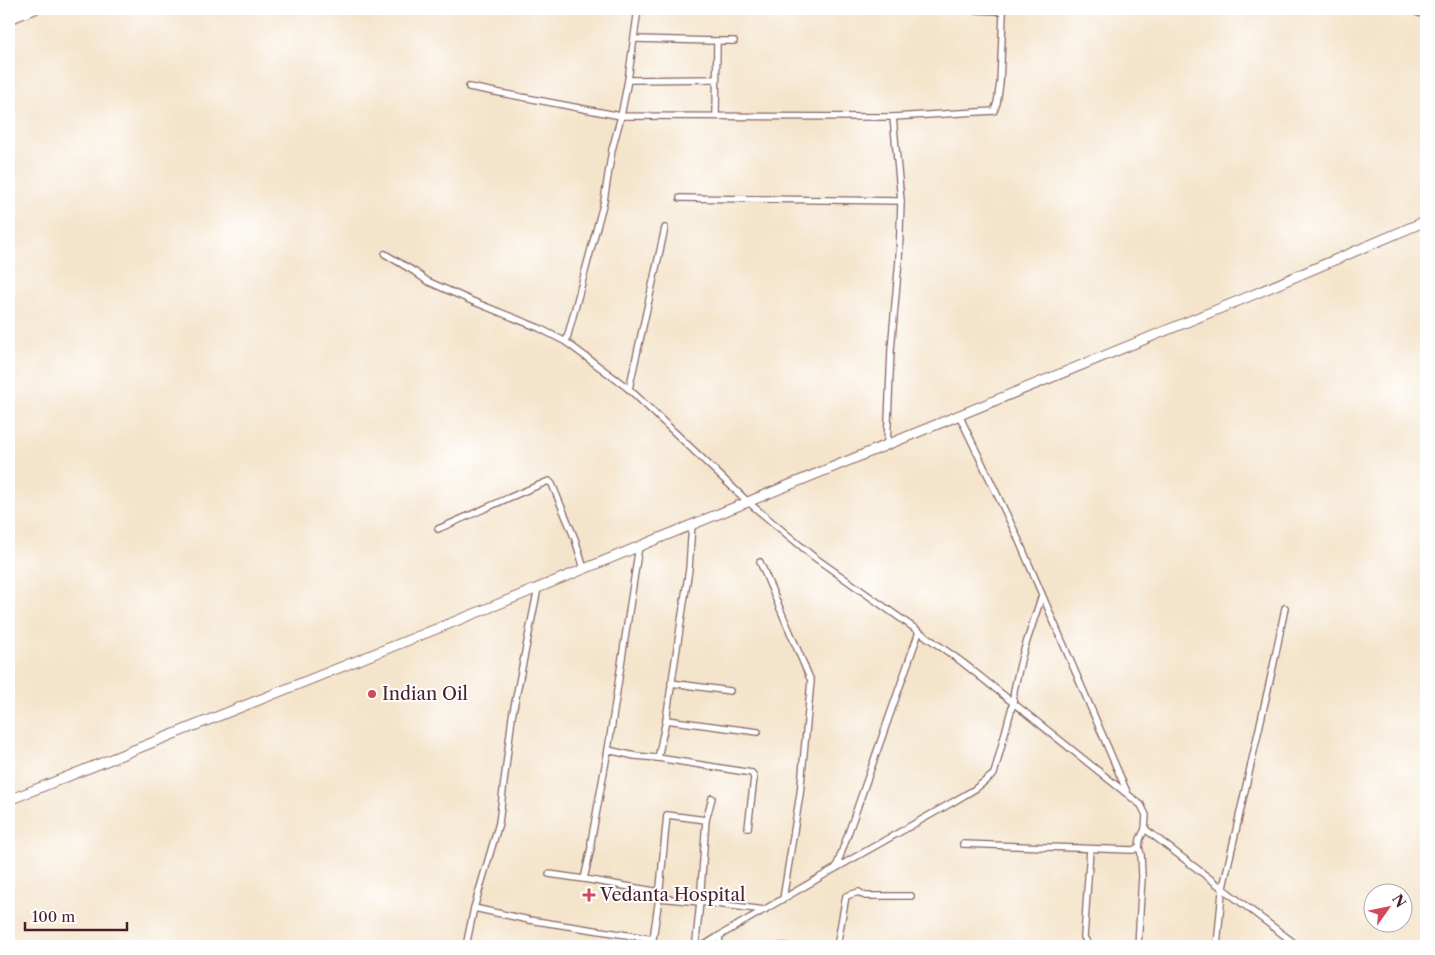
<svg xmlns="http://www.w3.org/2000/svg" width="1435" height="955" font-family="'Libre Caslon Text',serif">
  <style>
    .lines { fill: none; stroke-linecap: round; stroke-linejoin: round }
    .street-casing { stroke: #866463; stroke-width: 8 }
    .secondary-casing { stroke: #866463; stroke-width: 11 }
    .street { stroke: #fff; stroke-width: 5.5 }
    .secondary { stroke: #fff; stroke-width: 9 }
    .poi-dot { fill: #d1495b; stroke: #fff; stroke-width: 2 }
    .labels { text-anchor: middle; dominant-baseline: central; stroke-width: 4; stroke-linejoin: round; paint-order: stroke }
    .poi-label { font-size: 18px; fill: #4a1f2b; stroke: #fff; text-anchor: start }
  </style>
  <rect width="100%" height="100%" fill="#fff"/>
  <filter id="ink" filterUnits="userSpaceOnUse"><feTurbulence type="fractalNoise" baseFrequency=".02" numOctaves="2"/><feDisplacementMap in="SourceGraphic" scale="10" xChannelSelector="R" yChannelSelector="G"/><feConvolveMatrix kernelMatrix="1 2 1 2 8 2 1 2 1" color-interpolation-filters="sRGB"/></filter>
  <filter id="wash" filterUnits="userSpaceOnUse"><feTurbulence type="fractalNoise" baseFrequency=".0096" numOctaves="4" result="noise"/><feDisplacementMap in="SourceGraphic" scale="20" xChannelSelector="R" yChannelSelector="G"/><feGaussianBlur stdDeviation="1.12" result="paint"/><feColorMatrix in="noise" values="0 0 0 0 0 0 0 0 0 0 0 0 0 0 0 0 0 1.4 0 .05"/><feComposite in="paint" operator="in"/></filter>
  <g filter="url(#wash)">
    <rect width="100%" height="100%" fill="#f4e4cb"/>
  </g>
  <g filter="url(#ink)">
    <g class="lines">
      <g class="street-casing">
        <g id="street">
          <polyline points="1417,9 1418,13 1426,14"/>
          <polyline points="634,39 717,41 716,115"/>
          <polyline points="717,41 734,41"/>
          <polyline points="628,80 716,79"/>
          <polyline points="469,87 621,116 893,117 994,111 997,103 1000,83 1003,14 998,11 976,10"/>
          <polyline points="680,198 901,201"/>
          <polyline points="385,254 415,272 427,281 472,301 539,328 566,342 629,389 748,502 814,557 962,662 1141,805 1146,815 1145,829 1140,839 1139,847 1141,854 1142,876 1138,946"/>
          <polyline points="566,342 604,201 612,150 621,116 628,80 638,9"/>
          <polyline points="629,389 665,228"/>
          <polyline points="959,415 1016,534 1127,792"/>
          <polyline points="887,445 891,350 899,260 901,201 893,117"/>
          <path d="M438,529C476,513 511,496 549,481L552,484L575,539L584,569"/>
          <polyline points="760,562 811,681 800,794 783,899"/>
          <polyline points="919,632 836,868 953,802 975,789 994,774 1013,703 1014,690 1022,656 1042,595"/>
          <polyline points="671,683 730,691"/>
          <polyline points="666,720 758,732"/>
          <polyline points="608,750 635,756 658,758 752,773 754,778 748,828"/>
          <polyline points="658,758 666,720 689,569 692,524"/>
          <polyline points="706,820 712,798"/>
          <polyline points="1145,829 1298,946"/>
          <polyline points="963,844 1133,850 1139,847"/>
          <polyline points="549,874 584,879 591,848 591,842 608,750 639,546"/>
          <polyline points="584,879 660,892"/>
          <polyline points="474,908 529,920 653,939 659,898"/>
          <polyline points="719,936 836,868"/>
          <polyline points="466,946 474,908 499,823 512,717 538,588"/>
          <polyline points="699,946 696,941 700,902 659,898 667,815 706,820 700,902 765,910"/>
          <polyline points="703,946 719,936 720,946"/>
          <polyline points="781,946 786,946"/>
          <polyline points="837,946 846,896 859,892 865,896 911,896"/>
          <polyline points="1089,946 1084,937 1090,849"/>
          <polyline points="1217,946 1222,892 1273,667 1285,608"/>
        </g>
      </g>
      <g class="secondary-casing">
        <g id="secondary">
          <polyline points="9,19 35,9"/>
          <polyline points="9,800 501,603 1243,299 1426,221"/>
        </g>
      </g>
      <use href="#street" class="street"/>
      <use href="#secondary" class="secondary"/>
    </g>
  </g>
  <g class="poi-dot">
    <circle cx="372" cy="694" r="5"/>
    <path d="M586.5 887.5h5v5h5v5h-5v5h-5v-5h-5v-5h5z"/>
  </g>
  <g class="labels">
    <g class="poi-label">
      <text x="382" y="694">Indian Oil</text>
      <text x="600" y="895">Vedanta Hospital</text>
    </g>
  </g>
  <rect width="1435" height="955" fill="none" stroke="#fff" stroke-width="30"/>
  <g transform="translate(1388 908) rotate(57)"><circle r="24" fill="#ffffff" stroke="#b7a5aa"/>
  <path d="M0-4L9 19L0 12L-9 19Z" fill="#d1495b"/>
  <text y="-8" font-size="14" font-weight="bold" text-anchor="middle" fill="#4a1f2b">N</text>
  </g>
  <path d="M25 922v8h102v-8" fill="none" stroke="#4a1f2b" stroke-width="2.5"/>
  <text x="32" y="922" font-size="15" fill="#4a1f2b" stroke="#ffffff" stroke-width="4" paint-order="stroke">100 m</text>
</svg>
